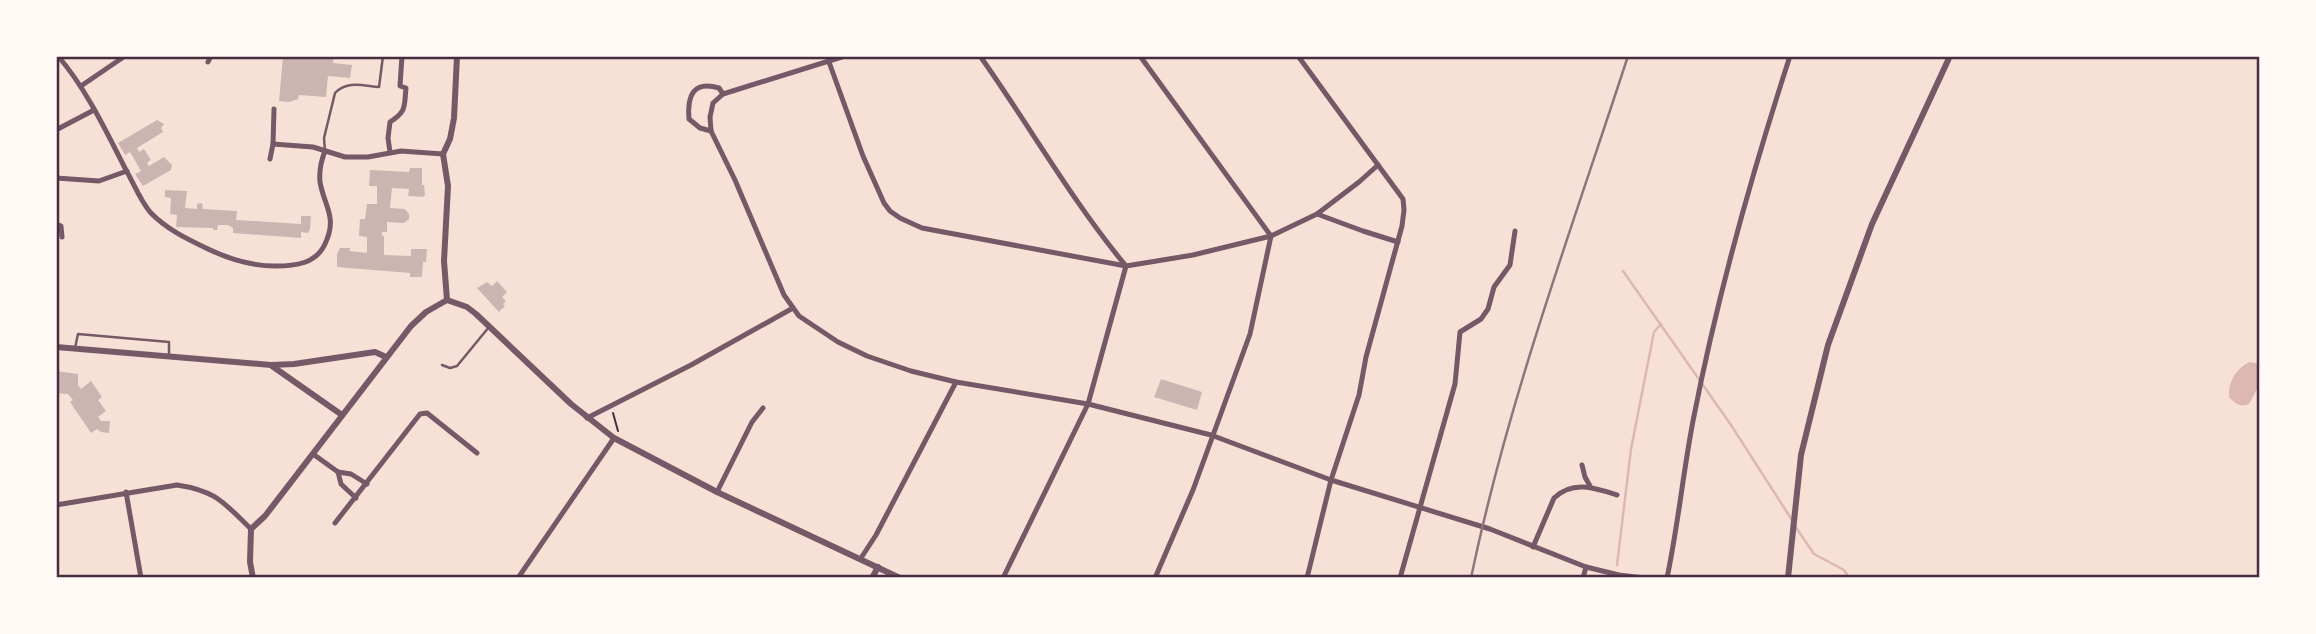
<svg xmlns="http://www.w3.org/2000/svg" width="2316" height="634" font-family="Quicksand,sans-serif">
  <style>
    .water { fill: #dcb8b0 }
    .lines { fill: none; stroke-linecap: round; stroke-linejoin: round }
    .stream { stroke: #dcb8b0; stroke-width: 2.5 }
    .building { fill: #ccb4b1 }
    .path { stroke: #4a2c40; stroke-width: 2 }
    .service { stroke: #755966; stroke-width: 2.5 }
    .minor { stroke: #755966; stroke-width: 5 }
    .tertiary { stroke: #755966; stroke-width: 6 }
    .rail { stroke: #8f747c; stroke-width: 2.5 }
    .neatline { fill: none; stroke: #4a2c40; stroke-width: 2.5 }
  </style>
  <rect width="100%" height="100%" fill="#f7e1d7"/>
  <path class="water" d="M2250,362L2260,364V384L2249,404C2240,408 2235,403 2229,397C2228,382 2236,368 2250,362Z"/>
  <g class="lines">
    <g class="stream">
      <polyline points="1623,271 1731,425 1792,520"/>
      <polyline points="1795,526 1814,554 1844,570 1849,578"/>
      <polyline points="1617,565 1631,449 1654,332 1661,324"/>
    </g>
  </g>
  <g class="building">
    <polygon points="283,56 334,56 333,63 352,65 350,78 328,76 326,97 299,95 298,99 289,102 279,101"/>
    <polygon points="157,120 164,124 161,128 163,132 137,148 139,152 144,149 151,160 147,163 149,166 164,157 172,165 171,170 143,186 135,174 141,171 130,152 125,155 118,143"/>
    <polygon points="410,168 422,168 422,185 424,185 425,195 423,197 408,196 409,189 392,188 390,208 405,209 409,214 409,219 404,223 387,222 387,232 382,232 382,236 384,236 384,255 411,256 411,249 427,249 426,262 423,262 422,277 410,277 410,273 337,267 337,254 340,248 350,248 350,251 367,253 367,237 359,236 360,219 365,219 367,204 377,204 377,186 369,186 370,170 409,172"/>
    <polygon points="165,190 187,191 185,208 197,209 197,204 202,203 203,209 237,211 236,220 301,224 301,216 311,216 310,229 308,233 301,232 301,238 233,233 233,228 228,225 218,225 217,230 213,230 213,228 176,227 177,215 170,214 171,198 165,197"/>
    <polygon points="497,281 507,292 502,297 506,301 503,304 505,306 499,312 477,288 487,282 492,286"/>
    <polygon points="56,371 78,374 78,385 81,389 91,381 102,397 98,400 106,411 98,417 101,421 110,421 109,433 101,432 97,429 91,433 70,402 73,400 68,394 56,393"/>
    <polygon points="1161,379 1202,392 1197,410 1154,397"/>
  </g>
  <g class="lines">
    <polyline class="path" points="613,413 618,431"/>
    <g class="service">
      <path d="M325,151L324,138L335,93C347,80 364,86 379,87L383,56"/>
      <polyline points="75,348 78,334 169,342 169,354"/>
      <polyline points="442,365 450,368 457,366 489,327"/>
    </g>
    <g class="minor">
      <path d="M58,56C87,90 106,131 126,170C134,184 140,200 150,212C166,229 187,239 208,249C229,259 252,266 275,266C295,266 316,264 325,244C338,217 324,206 320,182C319,171 321,161 325,151"/>
      <polyline points="845,56 723,94 713,103 710,117 711,131 735,180 784,295 799,316 838,342 867,356 911,371 956,382 1088,404 1211,435 1331,480 1490,529 1586,567 1619,575 1644,578"/>
      <path d="M980,56C1029,125 1072,201 1126,266L1088,404L1003,578"/>
      <polyline points="1140,56 1271,236 1250,334 1193,490 1155,578"/>
      <polyline points="1298,56 1403,199 1404,210 1402,226 1366,357 1359,395 1331,480 1307,578"/>
      <polyline points="208,62 211,56"/>
      <polyline points="829,62 863,156 884,203 890,211 900,218 922,228 1040,250 1126,266 1193,255 1271,236 1317,214 1359,182 1378,165"/>
      <polyline points="81,86 125,56"/>
      <polyline points="274,109 273,144 313,147 345,157 368,157 401,151 443,154"/>
      <polyline points="56,130 94,110"/>
      <path d="M711,131L700,128L689,119C687,96 693,80 719,88L723,94"/>
      <path d="M390,152L388,138L390,122C407,111 404,107 406,88L400,86L402,56"/>
      <polyline points="270,159 273,144"/>
      <polyline points="56,178 99,181 127,171"/>
      <polyline points="1317,214 1363,231 1398,242"/>
      <polyline points="56,224 61,226 62,237"/>
      <polyline points="587,418 691,365 793,308"/>
      <polyline points="313,454 338,472 341,484 356,498"/>
      <polyline points="1582,465 1585,477 1590,486"/>
      <polyline points="338,472 351,474 367,484"/>
      <polyline points="126,492 141,578"/>
      <polyline points="717,492 752,422 763,408"/>
      <path d="M56,505L177,485C217,491 224,503 251,529"/>
      <polyline points="335,523 420,414 427,413 477,453"/>
      <path d="M1533,547L1554,498C1573,480 1595,488 1617,495"/>
      <polyline points="861,558 876,535 956,382"/>
      <polyline points="518,578 614,438"/>
      <polyline points="1400,578 1455,384 1460,332 1481,319 1488,309 1494,287 1510,265 1515,231"/>
      <polyline points="1583,578 1586,567"/>
      <path d="M1667,578C1678,526 1683,473 1693,421C1717,297 1751,176 1790,56"/>
    </g>
    <g class="tertiary">
      <polyline points="447,300 467,307 476,314 571,404 614,438 717,492 900,578"/>
      <polyline points="447,300 444,261 448,186 443,154 450,139 454,118 457,56"/>
      <polyline points="56,347 271,365 294,364 375,352 386,357"/>
      <polyline points="272,366 342,415"/>
      <polyline points="253,578 250,562 251,529 265,516 411,326 426,312 447,300"/>
      <polyline points="872,578 878,567"/>
      <polyline points="1788,578 1801,455 1828,345 1872,224 1950,56"/>
    </g>
    <path class="rail" d="M1471,578C1508,400 1572,228 1628,56"/>
  </g>
  <rect width="2316" height="634" fill="none" stroke="#fffaf5" stroke-width="116"/>
  <rect x="58" y="58" width="2200" height="518" class="neatline"/>
</svg>
